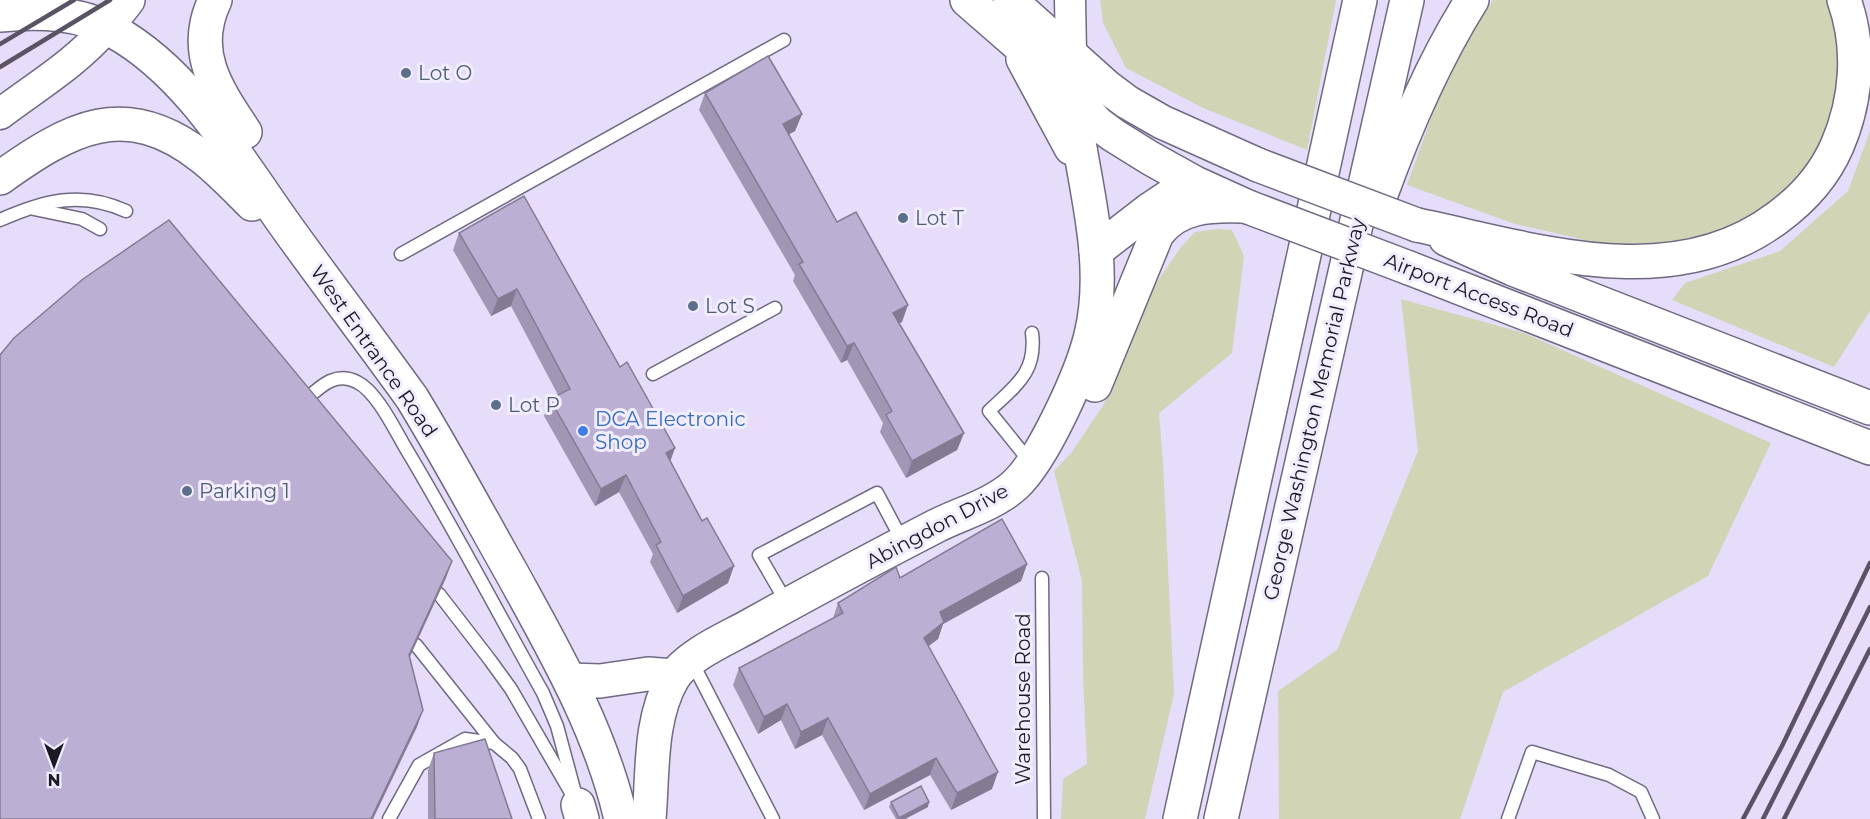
<svg xmlns="http://www.w3.org/2000/svg" width="1870" height="819" font-family="Montserrat,sans-serif">
  <style>
    .green { fill: #d1d4b5 }
    .lines { fill: none; stroke-linecap: round; stroke-linejoin: round }
    .service-casing { stroke: #716982; stroke-width: 15 }
    .tertiary-casing { stroke: #716982; stroke-width: 33 }
    .secondary-casing { stroke: #716982; stroke-width: 36 }
    .motorway-casing { stroke: #716982; stroke-width: 36 }
    .service { stroke: #fff; stroke-width: 12 }
    .tertiary { stroke: #fff; stroke-width: 30 }
    .secondary { stroke: #fff; stroke-width: 33 }
    .motorway { stroke: #fff; stroke-width: 33 }
    .rail { stroke: #595363; stroke-width: 4.5 }
    .secondary-bridge-casing { stroke: #716982; stroke-width: 36; stroke-linecap: butt }
    .secondary-bridge { stroke: #fff; stroke-width: 33 }
    .wall { fill: #a197b5 }
    .shaded-wall { fill: #837b94 }
    .building { fill: #bbb0d3; stroke: #837b94; stroke-width: 1.5 }
    .service-dot { fill: #5c6f8a; stroke: #f1ecfe; stroke-width: 2 }
    .shop-dot { fill: #3f7fe0; stroke: #f1ecfe; stroke-width: 2 }
    .labels { text-anchor: middle; dominant-baseline: central; stroke-width: 6; stroke-linejoin: round; paint-order: stroke }
    .service-label { font-size: 20px; fill: #4e5e75; stroke: #f1ecfe; text-anchor: start }
    .street-label { font-size: 20px; fill: #1d1924; stroke: #f1ecfe }
    .shop-label { font-size: 20px; fill: #366cbe; stroke: #f1ecfe; text-anchor: start }
  </style>
  <rect width="100%" height="100%" fill="#e6ddfa"/>
  <g class="green">
    <polygon points="1100,0 1336,0 1307,150 1203,108 1126,68 1103,23"/>
    <polygon points="1493,0 1828,0 1844,75 1816,155 1763,211 1694,241 1607,245 1515,224 1407,185 1449,69"/>
    <polygon points="1870,131 1870,311 1834,367 1672,300 1685,283 1780,251 1848,191"/>
    <polygon points="1217,229 1232,230 1244,256 1232,353 1159,413 1163,463 1174,694 1145,819 1061,819 1063,779 1087,764 1083,676 1082,581 1054,471 1072,452 1104,404 1144,301 1181,247 1195,232"/>
    <polygon points="1401,299 1524,333 1771,443 1708,576 1503,692 1460,819 1279,819 1278,691 1337,650 1418,451"/>
  </g>
  <g class="lines">
    <g class="service-casing">
      <g id="service">
        <polyline points="34,209 82,219 100,229"/>
        <path d="M0,220C43,201 81,190 126,211"/>
        <polyline points="401,254 784,40"/>
        <polyline points="653,374 775,308"/>
        <path d="M302,403C318,389 334,370 357,382C376,391 394,428 405,447C453,527 497,611 543,693L557,726L578,804"/>
        <path d="M1031,463L989,411C1015,386 1037,373 1032,333"/>
        <polyline points="1042,578 1044,819"/>
        <polyline points="439,594 490,660 511,689 570,791"/>
        <polyline points="788,605 759,555 877,493 903,542"/>
        <polyline points="416,645 494,743"/>
        <polyline points="691,660 773,819"/>
        <polyline points="389,819 419,765 465,739 494,743 512,758 520,769 539,819"/>
        <polyline points="1508,819 1532,752 1609,775 1641,792 1653,819"/>
      </g>
    </g>
    <g class="tertiary-casing">
      <g id="tertiary">
        <polyline points="1070,0 1071,53"/>
        <path d="M0,114C37,86 76,63 106,28"/>
      </g>
    </g>
    <g class="secondary-casing">
      <g id="secondary">
        <path d="M215,0C190,52 217,90 245,132"/>
        <polyline points="967,0 1059,80 1097,123 1113,135 1150,158 1195,183 1248,207"/>
        <polyline points="1010,0 1107,87 1127,102 1162,122 1258,165"/>
        <path d="M0,15C39,11 80,12 115,32C190,74 239,161 288,229C329,286 371,341 412,398C448,457 480,517 514,577C557,655 601,732 621,819"/>
        <polyline points="106,28 128,0"/>
        <polyline points="1023,59 1071,148"/>
        <path d="M0,178C70,128 125,97 202,157C220,171 236,188 252,204"/>
        <polyline points="1446,239 1513,269 1870,408"/>
        <polyline points="1096,251 1149,210 1179,190"/>
        <polyline points="1409,268 1870,448"/>
        <path d="M1095,385L1157,234C1177,206 1210,205 1242,206"/>
        <polyline points="570,680 600,681 648,674 674,676"/>
        <polyline points="578,805 582,819"/>
        <path d="M649,819C653,773 649,719 673,678C687,655 728,638 751,625C812,591 874,558 936,526C962,513 993,505 1015,485C1043,459 1082,373 1091,335C1108,265 1086,193 1076,123C1072,100 1071,77 1071,53"/>
      </g>
    </g>
    <g class="motorway-casing">
      <g id="motorway">
        <path d="M1380,197C1405,128 1433,62 1472,0"/>
        <path d="M1417,225C1533,249 1672,297 1777,218C1803,199 1824,176 1837,146C1857,100 1861,47 1844,0"/>
        <polyline points="1180,819 1360,0"/>
        <polyline points="1221,819 1407,0"/>
      </g>
    </g>
    <use href="#service" class="service"/>
    <use href="#tertiary" class="tertiary"/>
    <use href="#secondary" class="secondary"/>
    <use href="#motorway" class="motorway"/>
    <g class="rail">
      <polyline points="0,44 74,0"/>
      <polyline points="0,67 110,0"/>
      <polyline points="1743,819 1782,746 1870,563"/>
      <polyline points="1763,819 1870,607"/>
      <polyline points="1784,819 1870,649"/>
    </g>
    <g class="secondary-bridge-casing">
      <g id="secondary-bridge">
        <polyline points="1258,165 1417,225"/>
        <polyline points="1248,207 1409,268"/>
      </g>
    </g>
    <use href="#secondary-bridge" class="secondary-bridge"/>
  </g>
  <g class="wall">
    <polygon points="705,93 802,114 795,131 789,134 837,222 902,322 899,323 964,433 957,450 906,478 880,432 883,423 847,360 841,363 793,281 795,275 699,110"/>
    <polygon points="524,196 670,461 728,583 677,613 650,562 653,554 619,492 595,506 544,416 550,399 558,395 511,306 491,316 453,250 459,233"/>
    <polygon points="1027,564 1021,581 943,624 938,639 928,646 992,789 951,810 930,775 864,810 822,735 795,749 781,720 758,734 733,685 739,668 833,618 838,603 900,578"/>
    <polygon points="434,753 512,819 428,819 428,770"/>
    <polygon points="891,802 928,807 905,819 896,819 889,807"/>
  </g>
  <g class="shaded-wall">
    <polygon points="802,114 795,131 777,141 783,124"/>
    <polygon points="517,289 511,306 491,316 498,299"/>
    <polygon points="908,305 902,322 887,330 893,313"/>
    <polygon points="854,343 847,360 841,363 847,346"/>
    <polygon points="964,433 957,450 906,478 912,461"/>
    <polygon points="675,448 669,465 666,453"/>
    <polygon points="626,475 619,492 595,506 601,489"/>
    <polygon points="452,561 446,578 403,672 409,655"/>
    <polygon points="1027,564 1021,581 943,624 938,639 917,655 924,638 940,612"/>
    <polygon points="734,566 728,583 677,613 683,596"/>
    <polygon points="787,704 781,720 758,734 764,717"/>
    <polygon points="423,710 417,727 373,819 371,819"/>
    <polygon points="828,718 822,735 795,749 801,732"/>
    <polygon points="936,758 930,775 864,810 870,794"/>
    <polygon points="998,772 992,789 951,810 957,793"/>
    <polygon points="929,802 928,807 905,819 899,819 899,818"/>
  </g>
  <g class="building">
    <polygon points="768,56 802,114 783,124 837,222 856,212 908,305 893,313 964,433 912,461 886,415 892,411 854,343 847,346 799,264 803,262 705,93"/>
    <polygon points="524,196 620,367 627,362 675,448 666,453 702,521 707,518 734,566 683,596 656,545 661,542 626,475 601,489 550,399 570,389 517,289 498,299 459,233"/>
    <polygon points="169,220 452,561 409,655 423,710 371,819 0,819 0,355 14,338 83,279"/>
    <polygon points="1002,519 1027,564 940,612 944,622 924,638 998,772 957,793 936,758 870,794 828,718 801,732 787,704 764,717 739,668 843,613 838,603 896,567 900,578"/>
    <polygon points="485,739 512,819 435,819 434,753"/>
    <polygon points="921,786 929,802 899,818 891,802"/>
  </g>
  <g class="service-dot">
    <circle cx="406" cy="73" r="6"/>
    <circle cx="903" cy="218" r="6"/>
    <circle cx="693" cy="306" r="6"/>
    <circle cx="496" cy="405" r="6"/>
    <circle cx="187" cy="491" r="6"/>
  </g>
  <circle class="shop-dot" cx="583" cy="431" r="6"/>
  <g class="labels">
    <g class="service-label">
      <text x="418" y="73">Lot O</text>
      <text x="915" y="218">Lot T</text>
      <text x="705" y="306">Lot S</text>
      <text x="508" y="405">Lot P</text>
      <text x="199" y="491">Parking 1</text>
    </g>
    <g class="street-label">
      <text transform="translate(1479 295) rotate(21)">Airport Access Road</text>
      <text transform="translate(374 351) rotate(55)">West Entrance Road</text>
      <text transform="translate(1314 409) rotate(-77)">George Washington Memorial Parkway</text>
      <text transform="translate(937 526) rotate(-28)">Abingdon Drive</text>
      <text transform="translate(1023 699) rotate(-90)">Warehouse Road</text>
    </g>
    <g class="shop-label">
      <text x="595" y="419">DCA Electronic<tspan x="595" dy="23">Shop</tspan></text>
    </g>
  </g>
  <g transform="translate(54 765) rotate(180)" stroke="#f1ecfe" stroke-width="4.5" paint-order="stroke">
  <path d="M0-4.5L10 22L0 15L-10 22Z" fill="#1d1924"/>
  <text y="-9" font-size="16" font-weight="bold" text-anchor="middle" fill="#1d1924">N</text>
  </g>
</svg>
